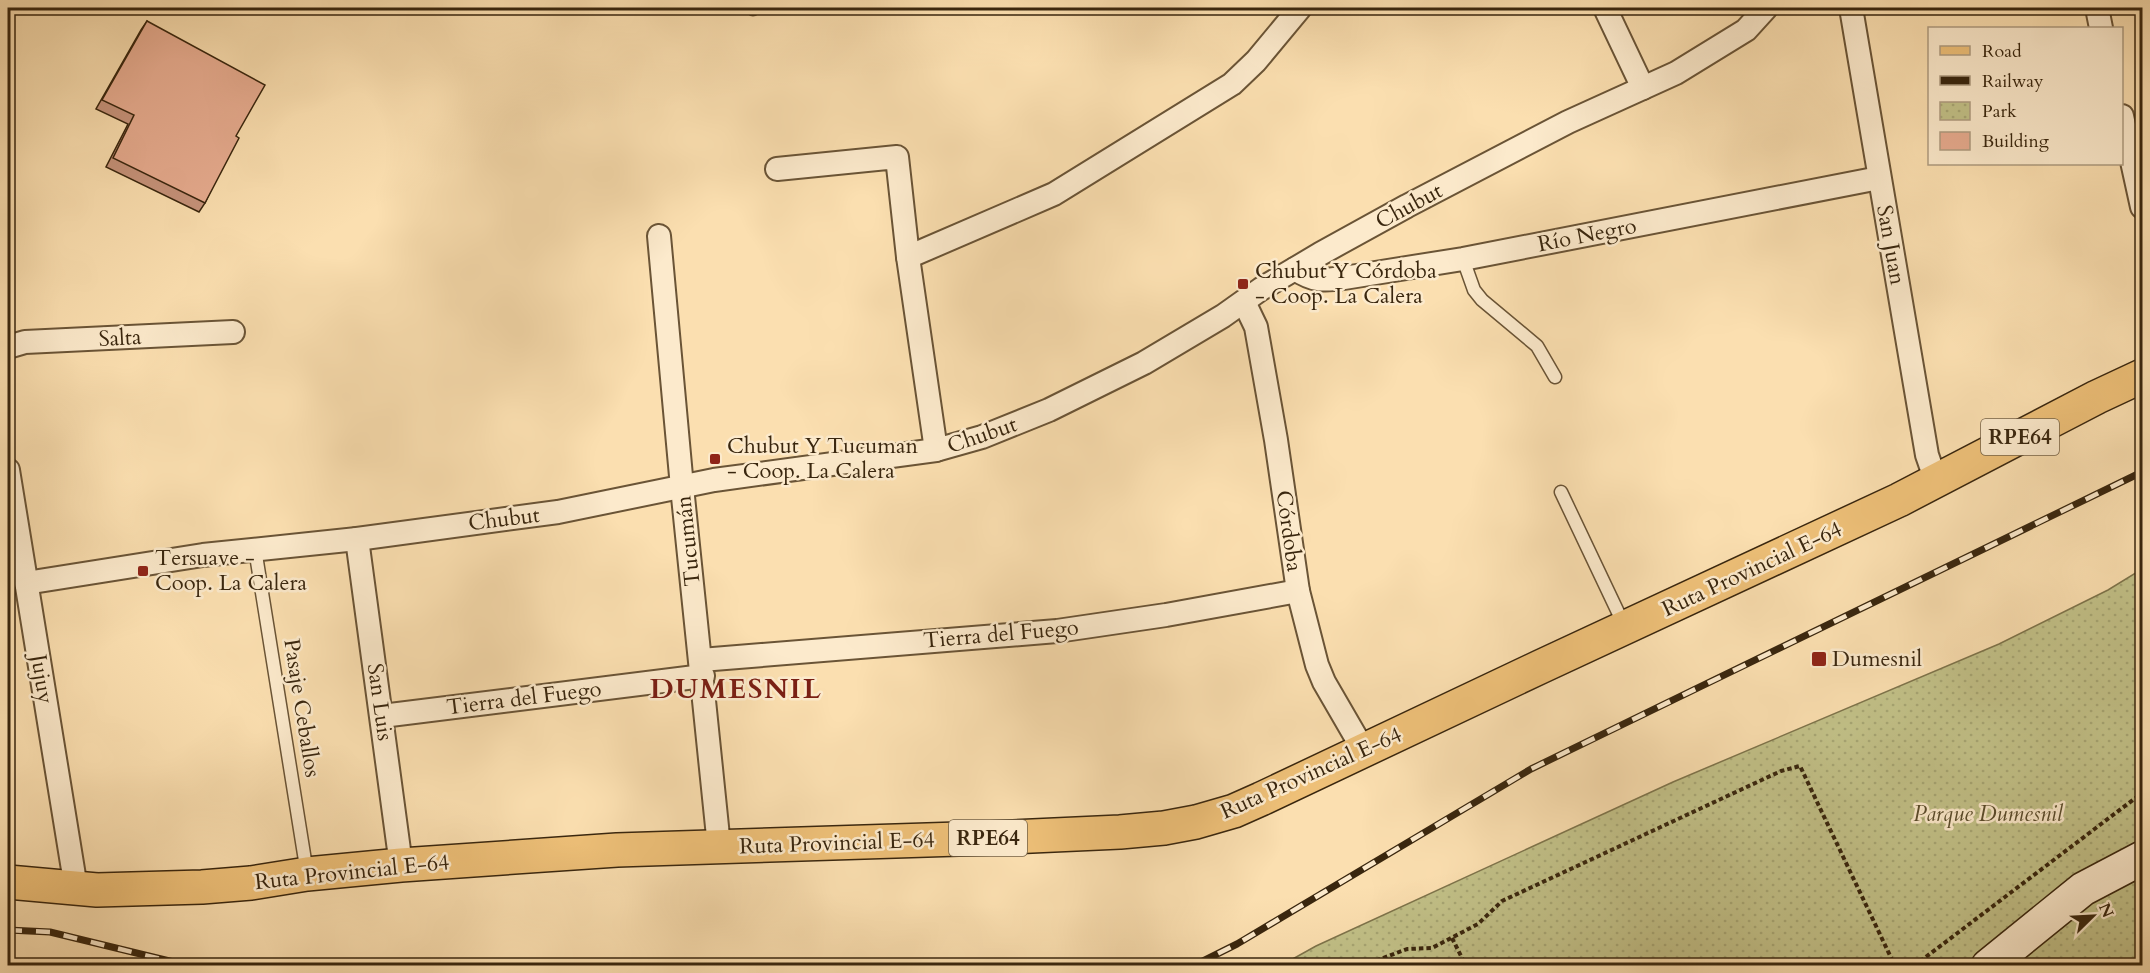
<svg xmlns="http://www.w3.org/2000/svg" width="2150" height="973" font-family="Cardo,serif">
  <style>
    .park { fill: url(#park-dots); stroke: #7e744b; stroke-width: 1.5 }
    .lines { fill: none; stroke-linecap: round; stroke-linejoin: round }
    .lane-casing { stroke: #6a5436; stroke-width: 15 }
    .street-casing { stroke: #6a5436; stroke-width: 26 }
    .secondary-casing { stroke: #39260e; stroke-width: 36 }
    .primary-casing { stroke: #39260e; stroke-width: 36 }
    .path { stroke: #39260e; stroke-width: 4; stroke-dasharray: 4.5 3; stroke-linecap: butt }
    .lane { stroke: #fceacc; stroke-width: 12 }
    .street { stroke: #fceacc; stroke-width: 22 }
    .secondary { stroke: #fceacc; stroke-width: 33 }
    .primary { stroke: #eec078; stroke-width: 33 }
    .rail-casing { stroke: #39260e; stroke-width: 7 }
    .rail { stroke: #fceacc; stroke-width: 4.5; stroke-dasharray: 14; stroke-linecap: butt }
    .wall { fill: #c7947c; stroke: #39260e; stroke-width: 1.5 }
    .building { fill: #e7ac90; stroke: #39260e; stroke-width: 1.5 }
    .poi-dot { fill: #8f2418; stroke: #fceacc; stroke-width: 2 }
    .labels { text-anchor: middle; dominant-baseline: central; stroke-width: 5; stroke-linejoin: round; paint-order: stroke }
    .shield { fill: #fceacc; stroke: #746147; stroke-width: 1.5 }
    .shield-label { font-size: 21px; font-weight: bold; fill: #39260e }
    .street-label { font-size: 22px; fill: #39260e; stroke: #fceacc }
    .poi-label { font-size: 22px; fill: #39260e; stroke: #fceacc; text-anchor: start }
    .park-label { font-size: 22px; font-style: italic; fill: #5b4d2c; stroke: #fceacc }
    .district-label { font-size: 28px; font-weight: bold; letter-spacing: 1.5px; fill: #7a1f14; stroke: #fceacc }
  </style>
  <defs>
    <pattern id="park-dots" width="8" height="8" patternUnits="userSpaceOnUse" patternTransform="scale(1.5)"><rect width="8" height="8" fill="#c2c188"/><path d="M2 2h.1M6 6h.1" fill="none" stroke="#a7a674" stroke-width="1.8" stroke-linecap="round"/></pattern>
  </defs>
  <rect width="100%" height="100%" fill="#fbdfb0"/>
  <filter id="stains"><feTurbulence type="fractalNoise" baseFrequency=".00333" numOctaves="4"/><feColorMatrix values="0 0 0 0 .2 0 0 0 0 .09 0 0 0 0 .02 0 0 0 .5 -.17"/></filter>
  <radialGradient id="worn" r=".72"><stop offset=".6" stop-color="#630" stop-opacity="0"/><stop offset="1" stop-color="#630" stop-opacity=".3"/></radialGradient>
  <polygon class="park" points="2142,569 2142,965 1280,966 1316,946 1673,782 1999,644 2108,590"/>
  <g class="lines">
    <g class="lane-casing">
      <g id="lane">
        <polyline points="753,9 754,8"/>
        <polyline points="1463,259 1474,290 1482,300 1537,346 1555,377"/>
        <polyline points="1561,492 1625,627"/>
        <polyline points="255,549 307,873"/>
      </g>
    </g>
    <g class="street-casing">
      <g id="street">
        <polyline points="1605,8 1643,88"/>
        <polyline points="1851,8 1927,455 1936,481"/>
        <polyline points="2097,8 2101,28"/>
        <polyline points="2122,116 2142,207"/>
        <polyline points="777,169 897,157 908,257"/>
        <polyline points="659,236 682,487 719,846"/>
        <path d="M1295,269C1313,281 1323,281 1344,278L1463,259L1879,178"/>
        <polyline points="1244,302 1256,327 1276,440 1298,591 1317,665 1324,682 1364,751"/>
        <polyline points="8,347 25,342 233,332"/>
        <polyline points="936,450 908,257 1054,194 1232,84 1256,61 1300,8"/>
        <polyline points="8,470 76,888"/>
        <polyline points="357,539 401,865"/>
        <polyline points="26,583 203,555 357,539 558,512 714,480 936,450 982,437 1049,410 1144,363 1223,316 1261,289 1320,254 1407,206 1568,122 1676,73 1746,30 1766,8"/>
        <polyline points="701,660 1057,631 1166,615 1298,591"/>
        <polyline points="382,716 703,676"/>
      </g>
    </g>
    <g class="secondary-casing">
      <polyline id="secondary" points="1988,966 2083,889 2142,858"/>
    </g>
    <g class="primary-casing">
      <polyline id="primary" points="8,882 97,890 202,887 251,883 307,874 401,865 617,850 990,838 1120,832 1164,828 1196,822 1234,811 1261,799 1540,667 1899,500 2097,397 2142,376"/>
    </g>
    <g class="path">
      <polyline points="1452,938 1466,966"/>
      <polyline points="1362,966 1407,949 1432,948 1478,924 1502,901 1781,771 1800,766 1895,966"/>
      <polyline points="1914,966 2142,793"/>
    </g>
    <use href="#lane" class="lane"/>
    <use href="#street" class="street"/>
    <use href="#secondary" class="secondary"/>
    <use href="#primary" class="primary"/>
    <g class="rail-casing">
      <g id="rail">
        <polyline points="8,930 50,932 190,966"/>
        <polyline points="1193,966 1237,944 1531,769 2142,472"/>
      </g>
    </g>
    <use href="#rail" class="rail"/>
  </g>
  <polygon class="wall" points="147,21 236,136 205,203 199,212 106,167 128,124 96,109 141,30"/>
  <polygon class="building" points="147,21 265,85 236,136 239,138 205,203 113,158 134,115 102,100"/>
  <g class="poi-dot">
    <rect x="1237" y="278" width="12" height="12" rx="3"/>
    <rect x="709" y="453" width="12" height="12" rx="3"/>
    <rect x="137" y="565" width="12" height="12" rx="3"/>
    <rect x="1811" y="651" width="16" height="16" rx="3"/>
  </g>
  <g class="labels">
    <g class="shield">
      <rect x="1981" y="419" width="78" height="36" rx="4.5"/>
      <rect x="949" y="820" width="78" height="36" rx="4.5"/>
    </g>
    <g class="shield-label">
      <text x="2020" y="437">RPE64</text>
      <text x="988" y="838">RPE64</text>
    </g>
    <g class="street-label">
      <text transform="translate(1409 206) rotate(-28)">Chubut</text>
      <text transform="translate(1587 235) rotate(-11)">Río Negro</text>
      <text transform="translate(1891 245) rotate(80)">San Juan</text>
      <text transform="translate(120 338) rotate(-3)">Salta</text>
      <text transform="translate(982 435) rotate(-19)">Chubut</text>
      <text transform="translate(504 519) rotate(-7)">Chubut</text>
      <text transform="translate(1289 531) rotate(82)">Córdoba</text>
      <text transform="translate(688 541) rotate(-96)">Tucumán</text>
      <text transform="translate(1752 569) rotate(-25)">Ruta Provincial E-64</text>
      <text transform="translate(1001 634) rotate(-5)">Tierra del Fuego</text>
      <text transform="translate(42 679) rotate(81)">Jujuy</text>
      <text transform="translate(524 698) rotate(-7)">Tierra del Fuego</text>
      <text transform="translate(380 702) rotate(82)">San Luis</text>
      <text transform="translate(302 708) rotate(81)">Pasaje Ceballos</text>
      <text transform="translate(1311 773) rotate(-24)">Ruta Provincial E-64</text>
      <text transform="translate(837 843) rotate(-2)">Ruta Provincial E-64</text>
      <text transform="translate(352 872) rotate(-6)">Ruta Provincial E-64</text>
    </g>
    <g class="poi-label">
      <text x="1255" y="271">Chubut Y Córdoba<tspan x="1255" dy="25">- Coop. La Calera</tspan></text>
      <text x="727" y="446">Chubut Y Tucuman<tspan x="727" dy="25">- Coop. La Calera</tspan></text>
      <text x="155" y="558">Tersuave -<tspan x="155" dy="25">Coop. La Calera</tspan></text>
      <text x="1832" y="659">Dumesnil</text>
    </g>
    <g class="park-label">
      <text x="1988" y="814">Parque Dumesnil</text>
    </g>
    <g class="district-label">
      <text x="736" y="689">DUMESNIL</text>
    </g>
  </g>
  <rect width="2150" height="973" fill="none" stroke="#fbdfb0" stroke-width="30"/>
  <rect x="9" y="9" width="2132" height="955" fill="none" stroke="#39260e" stroke-width="3"/>
  <rect x="15" y="15" width="2120" height="943" fill="none" stroke="#39260e" stroke-width="1.5"/>
  <rect x="1928" y="27" width="195" height="138" fill="#fceacc" stroke="#ae9c80" stroke-width="1.5"/>
  <rect x="1940" y="46" width="30" height="9" fill="#eec078" stroke="#ae9c80" stroke-width="1.5"/>
  <text x="1982" y="57" font-size="18" fill="#39260e">Road</text>
  <rect x="1940" y="76" width="30" height="9" fill="#39260e" stroke="#ae9c80" stroke-width="1.5"/>
  <text x="1982" y="87" font-size="18" fill="#39260e">Railway</text>
  <rect x="1940" y="102" width="30" height="18" fill="url(#park-dots)" stroke="#ae9c80" stroke-width="1.5"/>
  <text x="1982" y="117" font-size="18" fill="#39260e">Park</text>
  <rect x="1940" y="132" width="30" height="18" fill="#e7ac90" stroke="#ae9c80" stroke-width="1.5"/>
  <text x="1982" y="147" font-size="18" fill="#39260e">Building</text>
  <g transform="translate(2093 916) rotate(66)" stroke="#fceacc" stroke-width="4.5" paint-order="stroke">
  <path d="M0-4.5L10 22L0 15L-10 22Z" fill="#39260e"/>
  <text y="-9" font-size="16" font-weight="bold" text-anchor="middle" fill="#39260e">N</text>
  </g>
  <rect width="100%" height="100%" filter="url(#stains)"/>
  <rect width="100%" height="100%" fill="url(#worn)"/>
</svg>
